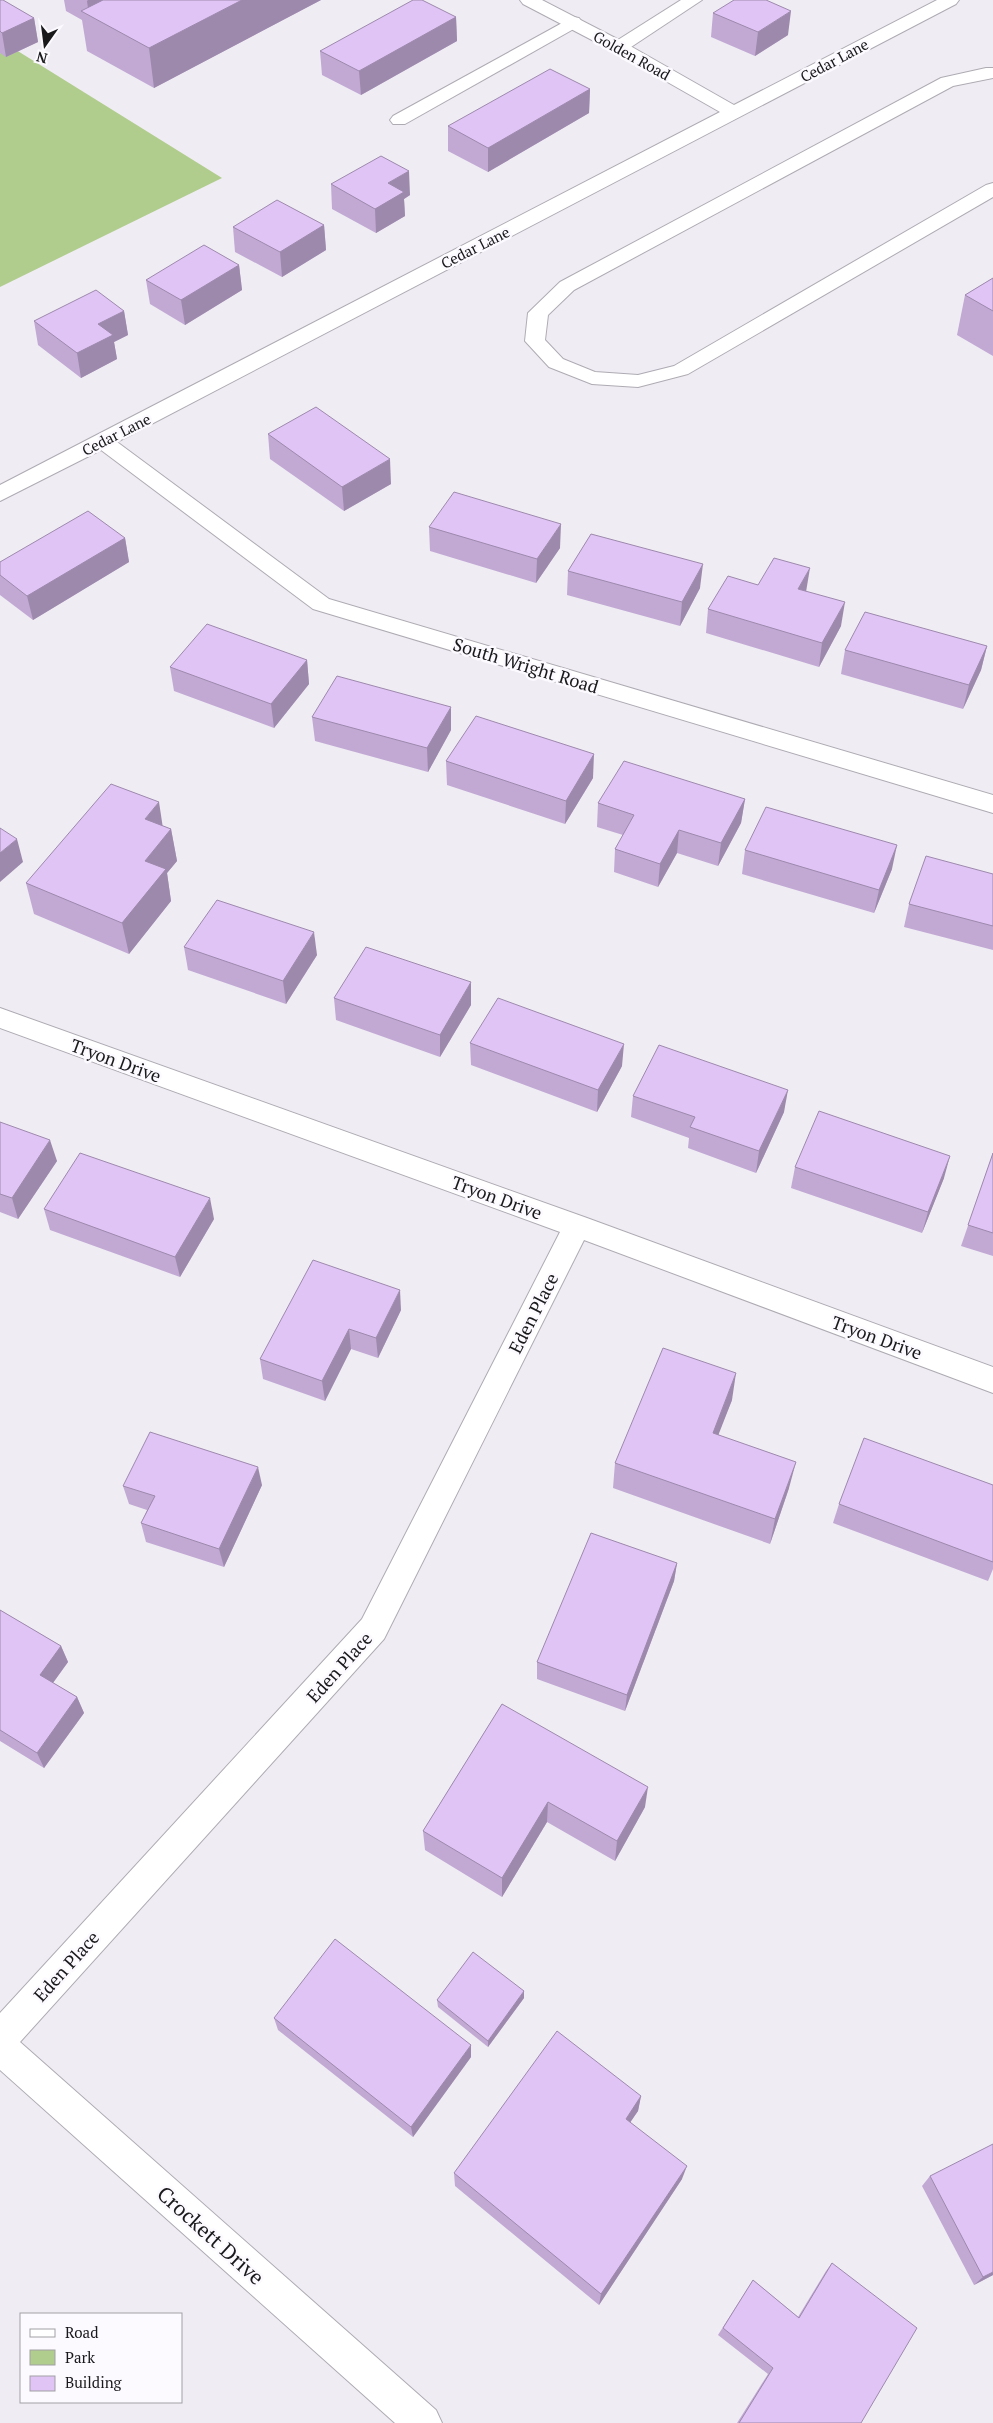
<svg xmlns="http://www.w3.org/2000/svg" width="993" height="2423" font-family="'PT Serif',serif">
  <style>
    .green { fill: #b0cd8d }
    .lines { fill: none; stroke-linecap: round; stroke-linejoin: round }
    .service-casing { stroke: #afabb3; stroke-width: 2 }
    .minor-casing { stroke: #afabb3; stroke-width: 2 }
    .service { fill: #fff; fill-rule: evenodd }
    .minor { fill: #fff; fill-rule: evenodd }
    .wall { fill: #c1a9d4 }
    .shaded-wall { fill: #9d89ac }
    .building { fill: #e0c4f6; stroke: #9d89ac }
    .labels { text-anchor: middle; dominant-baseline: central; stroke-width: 5; stroke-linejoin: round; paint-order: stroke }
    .far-street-label { font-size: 15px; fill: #19181b; stroke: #fcfaff }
    .street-label { font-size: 18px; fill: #19181b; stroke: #fcfaff }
    .near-street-label { font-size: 21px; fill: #19181b; stroke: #fcfaff }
  </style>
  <rect width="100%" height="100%" fill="#f0ecf4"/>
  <polygon class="green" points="0,40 222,178 0,287"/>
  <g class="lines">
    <g class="service-casing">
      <g id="service">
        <polygon points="681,0 702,0 625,51 613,51 610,47 613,43"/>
        <polygon points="573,17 579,18 582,22 579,26 405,124 393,124 390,120 393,116"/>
        <polygon points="986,68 993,68 993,78 953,86 574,290 548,315 545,340 563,359 595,372 638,375 674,366 986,185 993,183 993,197 688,374 638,387 592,384 549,367 525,341 528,313 560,282 941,78"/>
      </g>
    </g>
    <g class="minor-casing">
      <g id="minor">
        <polygon points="520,0 542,0 625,43 734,105 937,0 959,0 956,4 117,442 329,599 993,795 993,813 313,609 101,450 0,501 0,485 720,112 613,51 523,4"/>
        <polygon points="0,1008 587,1218 993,1367 993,1393 584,1240 384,1639 20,2042 436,2410 442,2423 395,2423 0,2070 0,2013 362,1619 560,1232 0,1028"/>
      </g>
    </g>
    <use href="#service" class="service"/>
    <use href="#minor" class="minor"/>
  </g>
  <g class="wall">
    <polygon points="0,0 34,18 38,42 6,57 0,53"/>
    <polygon points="64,0 321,0 154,88 87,51 82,20 66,11"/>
    <polygon points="713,13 788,35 755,56 711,37"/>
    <polygon points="456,17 457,41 361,95 322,75 320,51"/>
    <polygon points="590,89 589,113 488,172 448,151 448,126"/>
    <polygon points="331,184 410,195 404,199 405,216 376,233 332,209"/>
    <polygon points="324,225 326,250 282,277 235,252 233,227"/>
    <polygon points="239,265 242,290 185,325 150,304 146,280"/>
    <polygon points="993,278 993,356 957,335 965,295"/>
    <polygon points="124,311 128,335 114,342 117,359 81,378 38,345 34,321"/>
    <polygon points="268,434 391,484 344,511 270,459"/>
    <polygon points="429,527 560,548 536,583 430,551"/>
    <polygon points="125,538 129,562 33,620 0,595 0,562"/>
    <polygon points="568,571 700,588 680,626 567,595"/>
    <polygon points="758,585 806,591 841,626 819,667 706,633 708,609"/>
    <polygon points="987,646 981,670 963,709 841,674 845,650"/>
    <polygon points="307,660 309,684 274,728 174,691 170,667"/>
    <polygon points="312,717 451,730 428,772 315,741"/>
    <polygon points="446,761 593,778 565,824 447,785"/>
    <polygon points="745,799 741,823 718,866 677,853 658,887 614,872 615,849 623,835 597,827 598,803"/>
    <polygon points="163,826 171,829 177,861 167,873 171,901 129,954 34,914 26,883"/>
    <polygon points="745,850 892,869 874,913 742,874"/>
    <polygon points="993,874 993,950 904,927 909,904"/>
    <polygon points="184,947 317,955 286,1004 188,970"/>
    <polygon points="334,998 471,1005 440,1057 336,1020"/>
    <polygon points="470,1043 622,1066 597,1112 471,1065"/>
    <polygon points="633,1096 784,1112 756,1173 688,1148 689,1138 631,1117"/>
    <polygon points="0,1122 57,1161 18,1219 0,1212"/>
    <polygon points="993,1153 993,1256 961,1246"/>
    <polygon points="795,1167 944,1178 922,1233 791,1188"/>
    <polygon points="44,1209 214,1219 180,1277 50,1230"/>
    <polygon points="401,1310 378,1358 351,1349 325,1401 263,1379 260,1359"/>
    <polygon points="732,1400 718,1434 789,1488 770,1544 613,1488 615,1463"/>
    <polygon points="262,1485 224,1567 146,1542 141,1523 147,1510 129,1504 123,1486"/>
    <polygon points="993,1485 993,1569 988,1581 833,1523 839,1504"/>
    <polygon points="677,1563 674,1581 625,1711 537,1679 537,1662"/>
    <polygon points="0,1610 61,1646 68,1662 53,1683 77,1697 84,1713 44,1768 0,1741"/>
    <polygon points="502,1704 645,1807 615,1861 547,1822 502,1897 425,1850 423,1831"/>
    <polygon points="524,1998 488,2047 438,2007 437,2000"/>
    <polygon points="274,2018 471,2057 413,2137 278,2030"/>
    <polygon points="641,2096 638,2111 630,2122 682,2179 599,2305 455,2186 454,2173"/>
    <polygon points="930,2176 993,2275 974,2285 922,2186"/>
    <polygon points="832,2263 861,2423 737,2423 768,2374 718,2335 753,2280 798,2317 826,2271"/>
  </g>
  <g class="shaded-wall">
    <polygon points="88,0 140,0 89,16 87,1"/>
    <polygon points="242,0 321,0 154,88 149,48"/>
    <polygon points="791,11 788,35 755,56 758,32"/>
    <polygon points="456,17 457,41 361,95 359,71"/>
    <polygon points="34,18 38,42 6,57 2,33"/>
    <polygon points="590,89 589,113 488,172 488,148"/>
    <polygon points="409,171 410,195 404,199 405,216 376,233 375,209 388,183"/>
    <polygon points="324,225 326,250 282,277 280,252"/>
    <polygon points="239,265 242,290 185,325 181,300"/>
    <polygon points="124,311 128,335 114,342 117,359 81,378 77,353 98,324"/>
    <polygon points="390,459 391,484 344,511 342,487"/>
    <polygon points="561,524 560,548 536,583 537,559"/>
    <polygon points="125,538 129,562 33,620 27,596"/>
    <polygon points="703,564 700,588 680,626 682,602"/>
    <polygon points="810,568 806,592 798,589"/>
    <polygon points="845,602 841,626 819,667 822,643"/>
    <polygon points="987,646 981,670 963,709 969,685"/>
    <polygon points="307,660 309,684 274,728 271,704"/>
    <polygon points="451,707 451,730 428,772 427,748"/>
    <polygon points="594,754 593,778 565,824 566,801"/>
    <polygon points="745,799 741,823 718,866 721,843"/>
    <polygon points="159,802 164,835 145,819"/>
    <polygon points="171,829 177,861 167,873 171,901 129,954 122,923 145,861"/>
    <polygon points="679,830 677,853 658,887 660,864"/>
    <polygon points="17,839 23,862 0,882 0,853"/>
    <polygon points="897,845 892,869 874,913 879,890"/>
    <polygon points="314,932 317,955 286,1004 283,981"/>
    <polygon points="471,982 471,1005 440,1057 440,1035"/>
    <polygon points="624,1044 622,1066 597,1112 598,1090"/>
    <polygon points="788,1090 784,1112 756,1173 759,1151"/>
    <polygon points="50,1140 57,1161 18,1219 12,1198"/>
    <polygon points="950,1156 944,1178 922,1233 928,1212"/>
    <polygon points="210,1198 214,1219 180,1277 175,1257"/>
    <polygon points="400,1290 401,1310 378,1358 376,1338"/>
    <polygon points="349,1329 351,1349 325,1401 322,1381"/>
    <polygon points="736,1373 732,1400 709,1459 713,1433"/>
    <polygon points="796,1462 789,1488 770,1544 775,1519"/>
    <polygon points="258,1467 262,1485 224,1567 219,1549"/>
    <polygon points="677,1563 674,1581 625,1711 627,1695"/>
    <polygon points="61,1646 68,1662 47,1691 40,1675"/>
    <polygon points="77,1697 84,1713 44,1768 37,1753"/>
    <polygon points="648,1787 645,1807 615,1861 617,1841"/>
    <polygon points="548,1802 547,1822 502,1897 502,1878"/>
    <polygon points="524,1991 524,1998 488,2047 488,2041"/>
    <polygon points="471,2045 471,2057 413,2137 411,2127"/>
    <polygon points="641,2096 638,2111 623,2133 626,2119"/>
    <polygon points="687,2166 682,2179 599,2305 601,2294"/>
    <polygon points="993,2272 993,2275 974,2285 983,2277"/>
  </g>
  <g class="building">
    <polygon points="0,0 3,0 34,18 2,33 0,31"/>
    <polygon points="103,0 242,0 149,48 81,11"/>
    <polygon points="413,0 422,0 456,17 359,71 320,51"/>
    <polygon points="734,0 766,0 791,11 758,32 713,13"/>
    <polygon points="550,69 590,89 488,148 448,126"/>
    <polygon points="381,156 409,171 388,183 404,192 375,209 331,184"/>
    <polygon points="277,200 324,225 280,252 233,227"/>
    <polygon points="204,245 239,265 181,300 146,280"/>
    <polygon points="993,278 993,311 965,295"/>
    <polygon points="96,290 124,311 98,324 113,335 77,353 34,321"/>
    <polygon points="316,407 390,459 342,487 268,434"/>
    <polygon points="454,492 561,524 537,559 429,527"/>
    <polygon points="88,511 125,538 27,596 0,575 0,562"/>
    <polygon points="591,534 703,564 682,602 568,571"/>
    <polygon points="774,558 810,568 798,589 845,602 822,643 708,609 728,576 758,585"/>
    <polygon points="865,612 987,646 969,685 845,650"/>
    <polygon points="207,624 307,660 271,704 170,667"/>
    <polygon points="337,676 451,707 427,748 312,717"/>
    <polygon points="476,716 594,754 566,801 446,761"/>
    <polygon points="624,761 745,799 721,843 679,830 660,864 615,849 634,815 598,803"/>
    <polygon points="111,784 159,802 145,819 171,829 145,861 166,869 122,923 26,883"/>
    <polygon points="766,807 897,845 879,890 745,850"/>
    <polygon points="0,828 17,839 0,853"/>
    <polygon points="926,856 993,874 993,926 909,904"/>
    <polygon points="217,900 314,932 283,981 184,947"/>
    <polygon points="366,947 471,982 440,1035 334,998"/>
    <polygon points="498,998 624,1044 598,1090 470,1043"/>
    <polygon points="659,1045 788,1090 759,1151 690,1127 695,1117 633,1096"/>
    <polygon points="819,1111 950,1156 928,1212 795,1167"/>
    <polygon points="0,1122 50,1140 12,1198 0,1194"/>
    <polygon points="80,1153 210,1198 175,1257 44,1209"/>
    <polygon points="993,1153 993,1233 968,1225"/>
    <polygon points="313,1260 400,1290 376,1338 349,1329 322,1381 260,1359"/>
    <polygon points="663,1348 736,1373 713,1433 796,1462 775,1519 615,1463"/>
    <polygon points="150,1432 258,1467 219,1549 141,1523 155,1496 123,1486"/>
    <polygon points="864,1438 993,1485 993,1562 839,1504"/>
    <polygon points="591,1533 677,1563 627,1695 537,1662"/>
    <polygon points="0,1610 61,1646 40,1675 77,1697 37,1753 0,1730"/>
    <polygon points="502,1704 648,1787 617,1841 548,1802 502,1878 423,1831"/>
    <polygon points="335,1939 471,2045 411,2127 274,2018"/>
    <polygon points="473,1952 524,1991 488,2041 437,2000"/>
    <polygon points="557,2031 641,2096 626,2119 687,2166 601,2294 454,2173"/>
    <polygon points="993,2144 993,2272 983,2277 930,2176"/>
    <polygon points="832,2263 917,2328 861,2423 739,2423 773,2368 723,2328 753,2280 799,2318"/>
  </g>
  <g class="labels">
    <g class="far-street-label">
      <text transform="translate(632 55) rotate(29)">Golden Road</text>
      <text transform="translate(834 60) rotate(-28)">Cedar Lane</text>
      <text transform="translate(475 247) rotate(-27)">Cedar Lane</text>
      <text transform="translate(116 434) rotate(-27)">Cedar Lane</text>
    </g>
    <g class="street-label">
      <text transform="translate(526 665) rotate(17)">South Wright Road</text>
      <text transform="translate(116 1060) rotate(20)">Tryon Drive</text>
      <text transform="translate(497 1197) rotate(20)">Tryon Drive</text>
      <text transform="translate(533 1313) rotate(-63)">Eden Place</text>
      <text transform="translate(877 1337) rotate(20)">Tryon Drive</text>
      <text transform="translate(339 1667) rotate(-48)">Eden Place</text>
      <text transform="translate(66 1966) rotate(-48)">Eden Place</text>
    </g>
    <g class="near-street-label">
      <text transform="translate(211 2235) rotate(42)">Crockett Drive</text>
    </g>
  </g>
  <rect x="20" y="2313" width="162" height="90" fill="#fcfaff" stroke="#a1a0a4"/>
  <rect x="30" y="2329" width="25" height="8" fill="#ffffff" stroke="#a1a0a4"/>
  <text x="65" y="2338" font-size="15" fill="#19181b">Road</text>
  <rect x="30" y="2350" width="25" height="15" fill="#b0cd8d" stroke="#a1a0a4"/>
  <text x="65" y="2363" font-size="15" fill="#19181b">Park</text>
  <rect x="30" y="2376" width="25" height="15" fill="#e0c4f6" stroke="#a1a0a4"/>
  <text x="65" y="2388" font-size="15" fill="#19181b">Building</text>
  <g transform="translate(45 45) rotate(194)" stroke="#fcfaff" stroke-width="4" paint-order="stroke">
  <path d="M0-4L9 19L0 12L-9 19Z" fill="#19181b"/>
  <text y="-8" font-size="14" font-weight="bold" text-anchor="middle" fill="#19181b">N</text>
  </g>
</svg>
